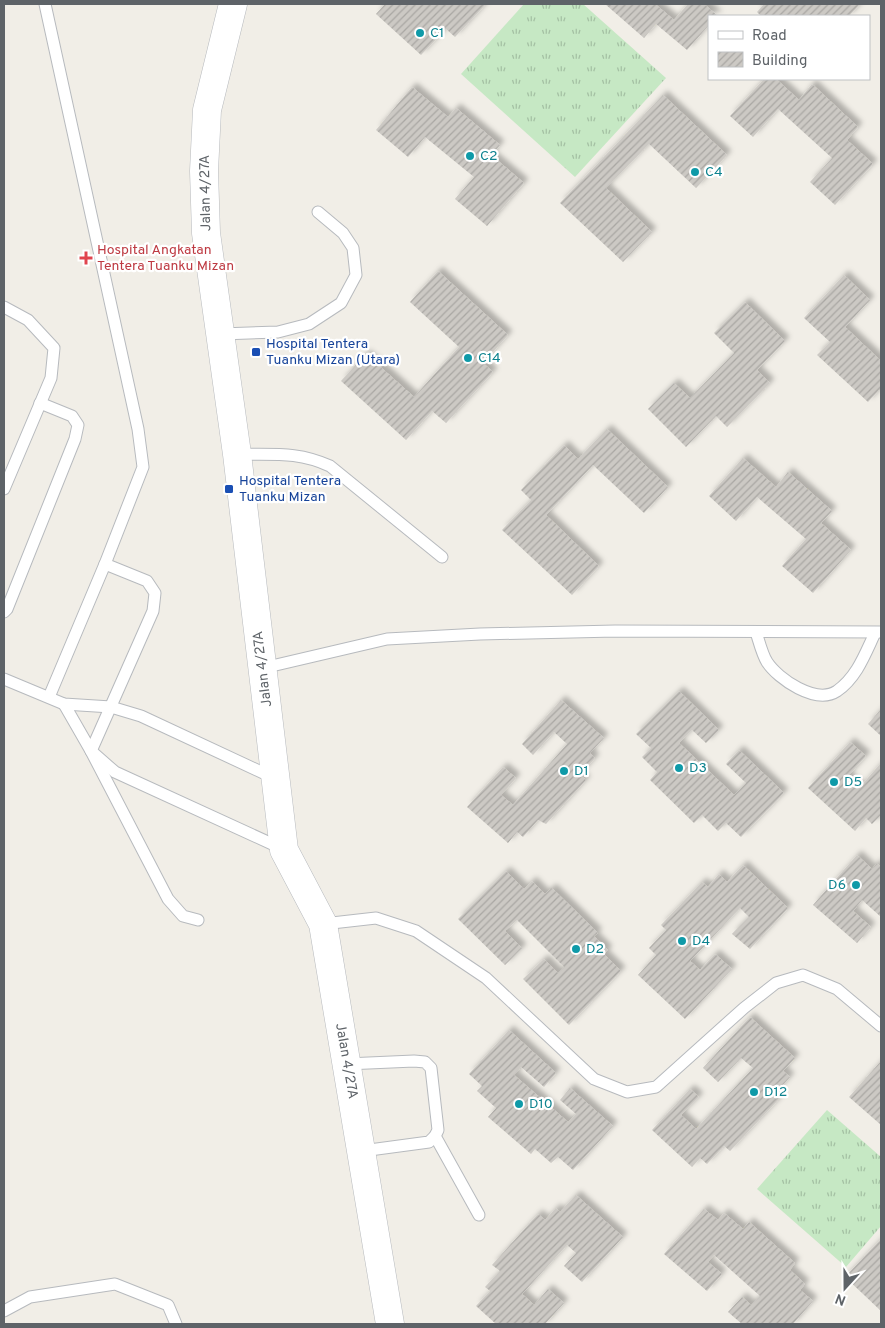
<svg xmlns="http://www.w3.org/2000/svg" width="885" height="1328" font-family="Overpass,sans-serif">
  <style>
    .grass { fill: url(#grass-tufts) }
    .building { fill: url(#building-hatch); filter: url(#shadow) }
    .lines { fill: none; stroke-linecap: round; stroke-linejoin: round }
    .service-casing { stroke: #b7babe; stroke-width: 13 }
    .tertiary-casing { stroke: #b7babe; stroke-width: 29 }
    .service { stroke: #fff; stroke-width: 11 }
    .tertiary { stroke: #fff; stroke-width: 28 }
    .culture-dot { fill: #0f9aa8; stroke: #fff; stroke-width: 2 }
    .health-dot { fill: #e0444e; stroke: #fff; stroke-width: 2 }
    .transit-dot { fill: #1a4fb4; stroke: #fff; stroke-width: 2 }
    .labels { text-anchor: middle; dominant-baseline: central; stroke-width: 4.5; stroke-linejoin: round; paint-order: stroke }
    .culture-label { font-size: 14px; fill: #0d838f; stroke: #fff; text-anchor: start }
    .street-label { font-size: 14px; fill: #5e6368; stroke: #fff }
    .health-label { font-size: 14px; fill: #be3a42; stroke: #fff; text-anchor: start }
    .transit-label { font-size: 14px; fill: #164399; stroke: #fff; text-anchor: start }
  </style>
  <defs>
    <pattern id="grass-tufts" width="24" height="20" patternUnits="userSpaceOnUse" patternTransform="scale(1.25)"><rect width="24" height="20" fill="#c6e8c4"/><path d="M3 7l-1-3M5 7V3M7 7l1-3M15 17l-1-3M17 17v-4M19 17l1-3" fill="none" stroke="#a4c0a3"/></pattern>
    <pattern id="building-hatch" width="6" height="6" patternUnits="userSpaceOnUse" patternTransform="scale(1.25)"><rect width="6" height="6" fill="#ccc9c4"/><path d="M-1 1l2-2M0 6l6-6M5 7l2-2" fill="none" stroke="#a9a7a3"/></pattern>
    <filter id="shadow"><feDropShadow dx="4.5" dy="-4.5" stdDeviation="2.5" flood-color="#0004"/></filter>
  </defs>
  <rect width="100%" height="100%" fill="#f1eee7"/>
  <g class="grass">
    <polygon points="524,4 583,4 666,78 575,177 461,74"/>
    <polygon points="827,1110 881,1157 881,1226 846,1267 757,1189"/>
  </g>
  <g class="building">
    <polygon points="385,4 486,4 455,37 446,29 421,55 376,14"/>
    <polygon points="605,4 655,4 674,20 688,4 704,4 718,16 709,16 709,25 687,50 656,24 644,38"/>
    <polygon points="764,4 860,4 849,16 761,16 757,12"/>
    <polygon points="764,79 776,79 799,100 812,84 858,127 847,140 873,164 835,205 810,182 832,158 778,109 753,137 730,116"/>
    <polygon points="412,87 448,117 456,108 500,145 491,155 524,183 487,226 455,199 474,177 425,137 408,157 376,130"/>
    <polygon points="663,95 727,155 696,188 649,144 606,188 652,232 623,262 560,203"/>
    <polygon points="438,271 508,335 483,363 493,372 446,423 432,411 406,440 341,381 366,354 414,397 459,347 410,302"/>
    <polygon points="844,275 870,300 845,327 881,361 881,392 879,390 868,402 817,355 830,342 804,318"/>
    <polygon points="745,302 785,341 757,370 770,383 727,427 716,416 686,447 648,409 674,383 690,398 734,353 714,333"/>
    <polygon points="607,429 668,487 644,513 593,465 546,515 599,566 572,595 502,530 531,500 521,490 564,445 578,459"/>
    <polygon points="743,458 776,487 788,472 832,511 821,523 851,550 813,593 782,566 806,539 757,497 736,521 709,496"/>
    <polygon points="679,691 719,730 706,743 692,730 679,743 734,795 746,783 726,764 739,750 784,793 741,837 726,823 718,831 702,815 694,823 650,780 657,772 642,757 651,748 636,734"/>
    <polygon points="561,700 604,738 590,753 595,758 580,775 586,780 546,824 538,820 523,837 517,832 508,843 467,807 503,767 516,778 501,795 513,805 567,744 554,732 533,755 522,744"/>
    <polygon points="881,709 881,736 868,724"/>
    <polygon points="850,742 866,756 848,776 860,787 881,763 881,815 872,824 866,818 855,831 808,788"/>
    <polygon points="857,855 872,869 877,863 881,867 881,917 862,900 853,911 871,927 857,943 813,905"/>
    <polygon points="743,865 788,908 750,949 732,934 749,917 740,908 690,961 700,970 715,954 732,969 685,1019 638,975 656,955 649,948 666,930 661,925 702,882 708,887 719,874 727,882"/>
    <polygon points="506,871 524,889 532,881 545,894 552,888 598,933 594,936 608,950 604,954 621,971 569,1025 523,979 544,959 558,973 564,967 517,920 505,931 522,948 505,965 458,919"/>
    <polygon points="750,1017 795,1058 783,1071 790,1077 774,1095 779,1099 730,1151 724,1146 707,1164 700,1158 692,1167 652,1130 690,1089 699,1097 681,1115 696,1129 753,1068 741,1058 718,1082 703,1068"/>
    <polygon points="509,1030 556,1073 544,1087 521,1067 514,1075 568,1122 576,1114 560,1100 570,1088 613,1126 573,1170 558,1157 551,1163 535,1149 531,1154 488,1117 496,1108 477,1091 482,1086 469,1074"/>
    <polygon points="881,1061 881,1125 849,1097"/>
    <polygon points="576,1195 623,1237 582,1282 564,1266 576,1253 567,1245 522,1294 534,1305 548,1289 564,1303 545,1324 496,1324 476,1306 490,1291 485,1287 500,1271 492,1265 538,1214 545,1220 556,1208 560,1212"/>
    <polygon points="704,1209 718,1220 724,1213 743,1229 749,1222 795,1263 790,1270 805,1284 800,1290 813,1301 793,1324 742,1324 728,1312 742,1297 751,1305 760,1296 714,1255 708,1262 722,1274 707,1291 664,1254"/>
    <polygon points="881,1239 881,1311 845,1277"/>
  </g>
  <g class="lines">
    <g class="service-casing">
      <g id="service">
        <polyline points="45,4 138,429 143,467 105,564 49,697"/>
        <polyline points="4,307 28,320 54,348 51,378 4,489"/>
        <polyline points="221,334 278,332 309,324 341,303 356,275 353,248 343,233 318,212"/>
        <path d="M237,454C273,455 297,451 330,466L442,557"/>
        <polyline points="105,564 147,581 155,593 153,611 91,751 168,899 183,916 198,920"/>
        <polyline points="4,612 7,609 75,439 78,425 72,416 40,403"/>
        <path d="M756,632C759,641 762,654 767,662C778,679 816,705 837,691C857,677 865,654 875,633"/>
        <polyline points="263,668 387,639 480,634 615,631 881,632"/>
        <polyline points="4,679 64,704 111,707 141,716 274,778"/>
        <polyline points="64,704 91,751 115,772 283,849"/>
        <polyline points="323,924 376,918 416,931 486,978 594,1079 627,1092 656,1087 744,1008 776,983 803,975 837,989 881,1026"/>
        <polyline points="346,1064 414,1061 425,1062 431,1068 438,1130 435,1136 429,1142 362,1151"/>
        <polyline points="435,1136 479,1215"/>
        <polyline points="4,1311 30,1297 115,1284 168,1305 176,1324"/>
      </g>
    </g>
    <g class="tertiary-casing">
      <polyline id="tertiary" points="233,4 207,110 204,171 206,233 237,454 284,850 323,924 390,1324"/>
    </g>
    <use href="#service" class="service"/>
    <use href="#tertiary" class="tertiary"/>
  </g>
  <g class="culture-dot">
    <circle cx="420" cy="33" r="5"/>
    <circle cx="470" cy="156" r="5"/>
    <circle cx="695" cy="172" r="5"/>
    <circle cx="468" cy="358" r="5"/>
    <circle cx="679" cy="768" r="5"/>
    <circle cx="564" cy="771" r="5"/>
    <circle cx="834" cy="782" r="5"/>
    <circle cx="856" cy="885" r="5"/>
    <circle cx="682" cy="941" r="5"/>
    <circle cx="576" cy="949" r="5"/>
    <circle cx="754" cy="1092" r="5"/>
    <circle cx="519" cy="1104" r="5"/>
  </g>
  <path class="health-dot" d="M83.5 250.5h5v5h5v5h-5v5h-5v-5h-5v-5h5z"/>
  <g class="transit-dot">
    <rect x="251" y="347" width="10" height="10" rx="2.5"/>
    <rect x="224" y="484" width="10" height="10" rx="2.5"/>
  </g>
  <g class="labels">
    <g class="culture-label">
      <text x="430" y="33">C1</text>
      <text x="480" y="156">C2</text>
      <text x="705" y="172">C4</text>
      <text x="478" y="358">C14</text>
      <text x="689" y="768">D3</text>
      <text x="574" y="771">D1</text>
      <text x="844" y="782">D5</text>
      <text x="846" y="885" text-anchor="end">D6</text>
      <text x="692" y="941">D4</text>
      <text x="586" y="949">D2</text>
      <text x="764" y="1092">D12</text>
      <text x="529" y="1104">D10</text>
    </g>
    <g class="street-label">
      <text transform="translate(206 193) rotate(-91)">Jalan 4/27A</text>
      <text transform="translate(263 669) rotate(-97)">Jalan 4/27A</text>
      <text transform="translate(346 1061) rotate(80)">Jalan 4/27A</text>
    </g>
    <g class="health-label">
      <text x="97" y="250">Hospital Angkatan<tspan x="97" dy="16">Tentera Tuanku Mizan</tspan></text>
    </g>
    <g class="transit-label">
      <text x="266" y="344">Hospital Tentera<tspan x="266" dy="16">Tuanku Mizan (Utara)</tspan></text>
      <text x="239" y="481">Hospital Tentera<tspan x="239" dy="16">Tuanku Mizan</tspan></text>
    </g>
  </g>
  <rect width="885" height="1328" fill="none" stroke="#5e6368" stroke-width="10"/>
  <rect x="708" y="15" width="162" height="65" fill="#ffffff" stroke="#bfc1c3"/>
  <rect x="718" y="31" width="25" height="8" fill="#ffffff" stroke="#bfc1c3"/>
  <text x="752" y="40" font-size="15" fill="#5e6368">Road</text>
  <rect x="718" y="52" width="25" height="15" fill="url(#building-hatch)" stroke="#bfc1c3"/>
  <text x="752" y="65" font-size="15" fill="#5e6368">Building</text>
  <g transform="translate(845 1288) rotate(201)" stroke="#ffffff" stroke-width="4" paint-order="stroke">
  <path d="M0-4L9 19L0 12L-9 19Z" fill="#5e6368"/>
  <text y="-8" font-size="14" font-weight="bold" text-anchor="middle" fill="#5e6368">N</text>
  </g>
</svg>
